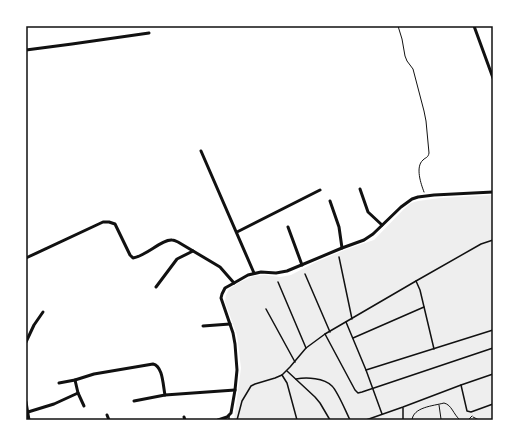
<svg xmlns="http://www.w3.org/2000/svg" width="519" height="446" font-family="'Alegreya Sans',sans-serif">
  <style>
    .green { fill: #eee }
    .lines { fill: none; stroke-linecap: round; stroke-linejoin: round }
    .path { stroke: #111; stroke-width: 1 }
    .service { stroke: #111; stroke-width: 1.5 }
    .minor { stroke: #111; stroke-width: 3 }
    .neatline { fill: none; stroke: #111; stroke-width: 1.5 }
  </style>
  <rect width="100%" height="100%" fill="#fff"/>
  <polygon class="green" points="493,195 493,420 234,420 241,368 237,335 225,302 226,295 229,289 240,282 254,276 265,275 280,277 291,275 316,262 347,249 374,240 403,210 411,203 418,201 440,198"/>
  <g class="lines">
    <g class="path">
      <path d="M398,26L402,39L405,56L407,61L413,69L424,111L426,121L429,153C428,158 426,157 423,160C415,167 421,184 424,192"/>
      <polyline points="439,405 441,419 440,420"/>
      <polyline points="473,417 479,420"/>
      <path d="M412,420C413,407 433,406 444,403C452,405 453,414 460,420"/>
      <polyline points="468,420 472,416"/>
    </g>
    <g class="service">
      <polyline points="339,257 352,319"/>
      <polyline points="305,274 330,332"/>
      <polyline points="416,281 420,290 434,349"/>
      <polyline points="278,282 306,348"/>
      <polyline points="266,309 295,362"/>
      <polyline points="346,322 366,370 382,414"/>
      <polyline points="325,334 355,390 358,393 362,392 493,348"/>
      <polyline points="353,338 424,307"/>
      <polyline points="366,370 493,330"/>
      <polyline points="287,371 315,397 320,403 330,420"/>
      <polyline points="282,375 287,383 297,420"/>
      <path d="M296,379C307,377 324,378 332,386C338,392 346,412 350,420"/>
      <polyline points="461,385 467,411 471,412 493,404"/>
      <polyline points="403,408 403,420"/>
      <polyline points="229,416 229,420"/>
      <polyline points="237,420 242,401 251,386 255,384 275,378 282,375 290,367 306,348 325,334 416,281 481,244 493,240"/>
      <polyline points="366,420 403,407 461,385 493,374"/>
    </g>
    <g class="minor">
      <polyline points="474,26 493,78"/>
      <polyline points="26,50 72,44 149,33"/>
      <polyline points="201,151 254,273"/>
      <polyline points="360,189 368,212 382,225"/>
      <polyline points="330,201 339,227 342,248"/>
      <polyline points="288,227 302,265"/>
      <polyline points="237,232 320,190"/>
      <path d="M26,258L103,222H109L115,224L130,255L133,258C146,256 162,239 172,240C174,240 176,241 178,242L220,267L234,283"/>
      <polyline points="156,287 177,259 193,251"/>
      <polyline points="203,326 230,324"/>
      <polyline points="26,342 34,325 43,312"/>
      <polyline points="75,380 78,393 84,406"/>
      <path d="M59,383L75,380L94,374L153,364C163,366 163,386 165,395"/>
      <polyline points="134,401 165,395 235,390"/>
      <polyline points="26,402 29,420"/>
      <polyline points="28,412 54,404 78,393"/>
      <polyline points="107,415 109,420"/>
      <polyline points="184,417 185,420"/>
      <polyline points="218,420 227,417 231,413 235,390 237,370 235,344 233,333 221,298 222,294 225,288 234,283 248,275 261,272 276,273 287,271 342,248 364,240 373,234 401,207 412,199 418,197 434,195 493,192"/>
    </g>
  </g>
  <rect width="519" height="446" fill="none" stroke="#ffffff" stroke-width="54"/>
  <rect x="27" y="27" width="465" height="392" class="neatline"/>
</svg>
